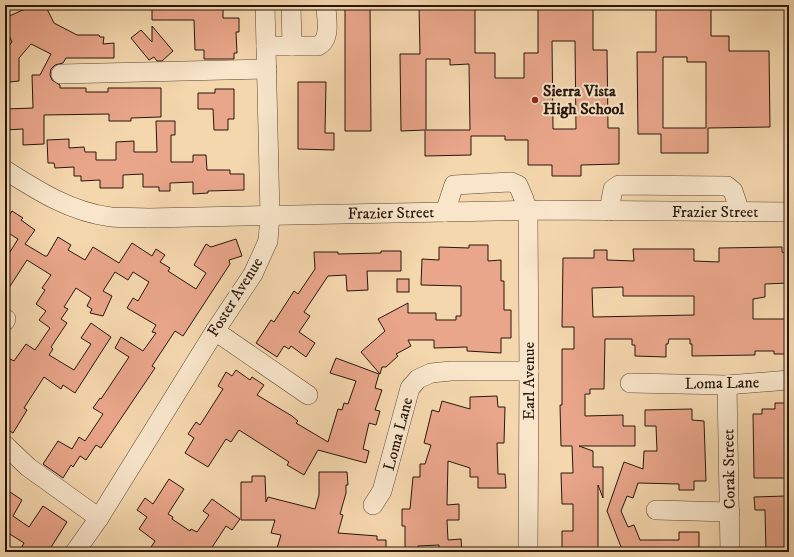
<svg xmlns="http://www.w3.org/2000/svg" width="794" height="557" font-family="'IM FELL DW Pica',serif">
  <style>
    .building { fill: #eaa68b; stroke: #27170b; fill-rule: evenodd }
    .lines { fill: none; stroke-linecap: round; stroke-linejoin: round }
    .minor-casing { stroke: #5a4734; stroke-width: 20 }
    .minor { stroke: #f8e5ca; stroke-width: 19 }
    .poi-dot { fill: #8f2418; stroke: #f8e5ca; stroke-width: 1.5 }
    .labels { text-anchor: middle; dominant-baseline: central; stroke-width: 4; stroke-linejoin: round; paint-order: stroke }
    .poi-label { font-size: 16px; font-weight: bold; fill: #27170b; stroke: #f8e5ca; text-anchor: start }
    .street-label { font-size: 16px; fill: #27170b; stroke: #f8e5ca }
  </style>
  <rect width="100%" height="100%" fill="#f5d7ae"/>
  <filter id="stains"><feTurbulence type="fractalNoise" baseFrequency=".005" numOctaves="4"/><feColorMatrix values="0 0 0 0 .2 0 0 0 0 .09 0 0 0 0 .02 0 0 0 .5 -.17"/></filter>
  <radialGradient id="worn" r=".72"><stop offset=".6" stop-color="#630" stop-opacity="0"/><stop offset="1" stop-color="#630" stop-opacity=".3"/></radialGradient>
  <g class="building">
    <polygon points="34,5 45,5 54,23 77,35 99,35 100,37 104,37 103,44 114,43 114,58 66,58 63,63 55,65 51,69 50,75 52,80 60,85 60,88 86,88 86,92 108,92 108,88 161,88 161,117 131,118 131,121 109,121 109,114 44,115 44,144 23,145 23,129 5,130 5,109 33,108 32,75 40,75 51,54 31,44 19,58 19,81 9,82 8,58 5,55 5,50 12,42 5,27 5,18"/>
    <polygon points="155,5 223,7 223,18 239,18 239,32 236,32 237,53 234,53 234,59 204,59 204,50 195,50 194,20 152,20 152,6"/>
    <polygon points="345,5 370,5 371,131 345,131"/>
    <path d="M419,5H475V53H495V78H524V53H538V5H593V50H607L608,128H619V164L581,165V176H552V165H528V140H505V136H471V155L425,156V130L401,131L400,54H420ZM552,41H575L576,129H553ZM426,59H450V65L469,64L470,130H426Z"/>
    <path d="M656,5H711V36H729V51H769L770,127L708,128V153H661V134H638L637,52H656ZM663,57H687V62H706V128H663Z"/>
    <polygon points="152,26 173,51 162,61 157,61 154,57 149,60 131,38 141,30 152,42"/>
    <polygon points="298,82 326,82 325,133 334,133 334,150 298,149"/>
    <polygon points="215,89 234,89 234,119 228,119 228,130 214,130 213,109 198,109 198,93 215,93"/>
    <polygon points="156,121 175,121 175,135 171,135 171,162 193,162 193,155 206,155 207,170 230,170 230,174 244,174 244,190 208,191 208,193 193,194 193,182 170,183 170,191 159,191 159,187 143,187 143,174 123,175 123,188 100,188 100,180 81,181 81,176 74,176 74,167 55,168 54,163 48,163 47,140 69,139 69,148 84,147 85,152 96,152 96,160 116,160 116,142 134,141 134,152 157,152"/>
    <polygon points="12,211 23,218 21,220 35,230 25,244 45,256 47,256 58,237 71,245 68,250 85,260 93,247 119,263 132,243 152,256 156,249 165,255 160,262 170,268 168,271 196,289 206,273 194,265 206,244 211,247 236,239 242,256 229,260 230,264 183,336 175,331 152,366 155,368 101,448 96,445 86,460 80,456 73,467 71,465 63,478 43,464 58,441 72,449 79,437 85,441 103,414 93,408 100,398 101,399 129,357 115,348 121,337 143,351 156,333 152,332 156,325 127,308 133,298 138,301 149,282 133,272 128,280 115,272 103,291 112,296 103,316 90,313 92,309 87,306 91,298 76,288 64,307 68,309 61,319 67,323 51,347 53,349 49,355 74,370 91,344 81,338 91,323 111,337 75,393 63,385 61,389 44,377 24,408 27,410 13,433 5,428 5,367 10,359 14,361 26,344 35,350 50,328 39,320 46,311 36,304 45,290 42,288 51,275 27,260 5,294 5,260 18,239 5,231 5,222"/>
    <polygon points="469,245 488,245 488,261 501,260 501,281 504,281 504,310 511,310 511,338 501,338 501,353 467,351 467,347 434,348 434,340 408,340 411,346 396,354 398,356 386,367 382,367 380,374 361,352 385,331 378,319 408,303 408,313 436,313 436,320 456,320 456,316 461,316 461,286 421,285 422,259 439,260 439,247 469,248"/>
    <path d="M782,247V252L789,255V283L765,284V297L753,299V319H789V354H774V351H755V355L692,356V344H690V339H669L668,344H666V357L635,356V345H632V339H605L604,389H590V394H585V416L623,415V426H635V446H579L593,451V467H603V498L598,485V552H562V531H573V504H562L561,473H573V471L572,446H561L560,405H562V349H574V327H562L563,258H594V250H607V260L634,261L633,249H694V261L719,262V248ZM623,287V296H694V315L593,317L592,288Z"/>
    <polygon points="381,251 401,251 401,271 367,271 368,290 347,291 346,275 328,276 304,312 310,316 299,332 315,343 306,357 291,346 289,349 284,346 277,357 256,343 271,320 274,322 294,291 298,294 315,269 314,252 338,252 338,254 381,253"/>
    <rect x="397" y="279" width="12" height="13"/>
    <polygon points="336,358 379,374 375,388 382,390 375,410 380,411 376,425 369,423 363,449 369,451 366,463 318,450 304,475 287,465 289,462 239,430 231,442 226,439 208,467 185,453 194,438 188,434 196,422 200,425 223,389 218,386 226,372 232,376 236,370 250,380 252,377 264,385 257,395 292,416 298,421 296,423 328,442 338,409 342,410 344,403 348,404 356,381 330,373"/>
    <polygon points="497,396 498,407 505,407 504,443 497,443 498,474 505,474 506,488 478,488 478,477 470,477 470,468 448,461 447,505 459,504 459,520 447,520 448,540 461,539 462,552 446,552 446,550 439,550 439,545 418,546 418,552 405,552 405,526 402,526 402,509 410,509 413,477 420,477 420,464 425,464 431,445 424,443 432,410 439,412 442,401 470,409 470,397"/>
    <polygon points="775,403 789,403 787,475 786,478 754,478 753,414 762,414 762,409 775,409"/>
    <polygon points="692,409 692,420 704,421 706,481 694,481 694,490 679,490 679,484 638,483 633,498 627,496 621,511 628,527 634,525 640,540 679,540 679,532 699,532 699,552 623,552 607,511 624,462 643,469 644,451 657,451 656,426 645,426 645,410"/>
    <polygon points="319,472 347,472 348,485 346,485 346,493 340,514 343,515 338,533 377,536 377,540 386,540 386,552 291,552 277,548 281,535 271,533 275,520 241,520 241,482 252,482 252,476 265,476 266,502 268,497 315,509 319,495"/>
    <polygon points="169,479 184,489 168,514 173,517 172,519 190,531 191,529 197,532 209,515 203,511 212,499 240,519 232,530 226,526 209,552 177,552 170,547 166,552 148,552 155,541 139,529 147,517 137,510 145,498 153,504"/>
    <polygon points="10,492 22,500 13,516 29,527 43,506 67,522 48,552 19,552 24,543 5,531 5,500"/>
    <polygon points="786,496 787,527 789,527 789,552 766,552 765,510 755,510 754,497"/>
  </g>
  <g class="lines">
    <g class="minor-casing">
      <g id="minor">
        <polyline points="291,5 292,46"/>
        <path d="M266,46H318C332,39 326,18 326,5"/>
        <polyline points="61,74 267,69"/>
        <path d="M5,170C38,191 71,212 111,217C123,218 136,217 148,218L545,210L789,212"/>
        <polyline points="609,211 613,189 619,185 727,186 733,191 740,212"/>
        <polyline points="445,212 454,185 511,182 518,185 524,199 528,213 529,371 528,552"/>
        <polyline points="5,321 6,319"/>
        <polyline points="215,331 308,395"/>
        <polyline points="630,383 727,385 789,380"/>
        <polyline points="727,385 730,552"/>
        <polyline points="5,445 28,467 99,518"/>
        <polyline points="373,505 382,491 410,388 418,379 431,373 451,371 529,371"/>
        <polyline points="656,510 730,512"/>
        <polyline points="75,552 99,518 215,331 253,274 268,241 270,215 265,5"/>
      </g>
    </g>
    <use href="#minor" class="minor"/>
  </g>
  <circle class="poi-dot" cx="535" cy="100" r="4"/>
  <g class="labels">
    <g class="poi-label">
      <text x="543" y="91">Sierra Vista<tspan x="543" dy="18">High School</tspan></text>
    </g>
    <g class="street-label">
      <text x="715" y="212">Frazier Street</text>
      <text transform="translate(391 213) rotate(-1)">Frazier Street</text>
      <text transform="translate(235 297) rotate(-58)">Foster Avenue</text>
      <text transform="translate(529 381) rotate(-90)">Earl Avenue</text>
      <text transform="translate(722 383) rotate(-1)">Loma Lane</text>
      <text transform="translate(398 434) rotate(-75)">Loma Lane</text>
      <text transform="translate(729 469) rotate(-91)">Corak Street</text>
    </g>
  </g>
  <rect width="794" height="557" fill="none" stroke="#f5d7ae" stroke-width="20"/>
  <rect x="6" y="6" width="782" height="545" fill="none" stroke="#27170b" stroke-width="2"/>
  <rect x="10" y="10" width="774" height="537" fill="none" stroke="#27170b"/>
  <rect width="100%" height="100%" filter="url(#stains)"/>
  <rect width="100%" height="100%" fill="url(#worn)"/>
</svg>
